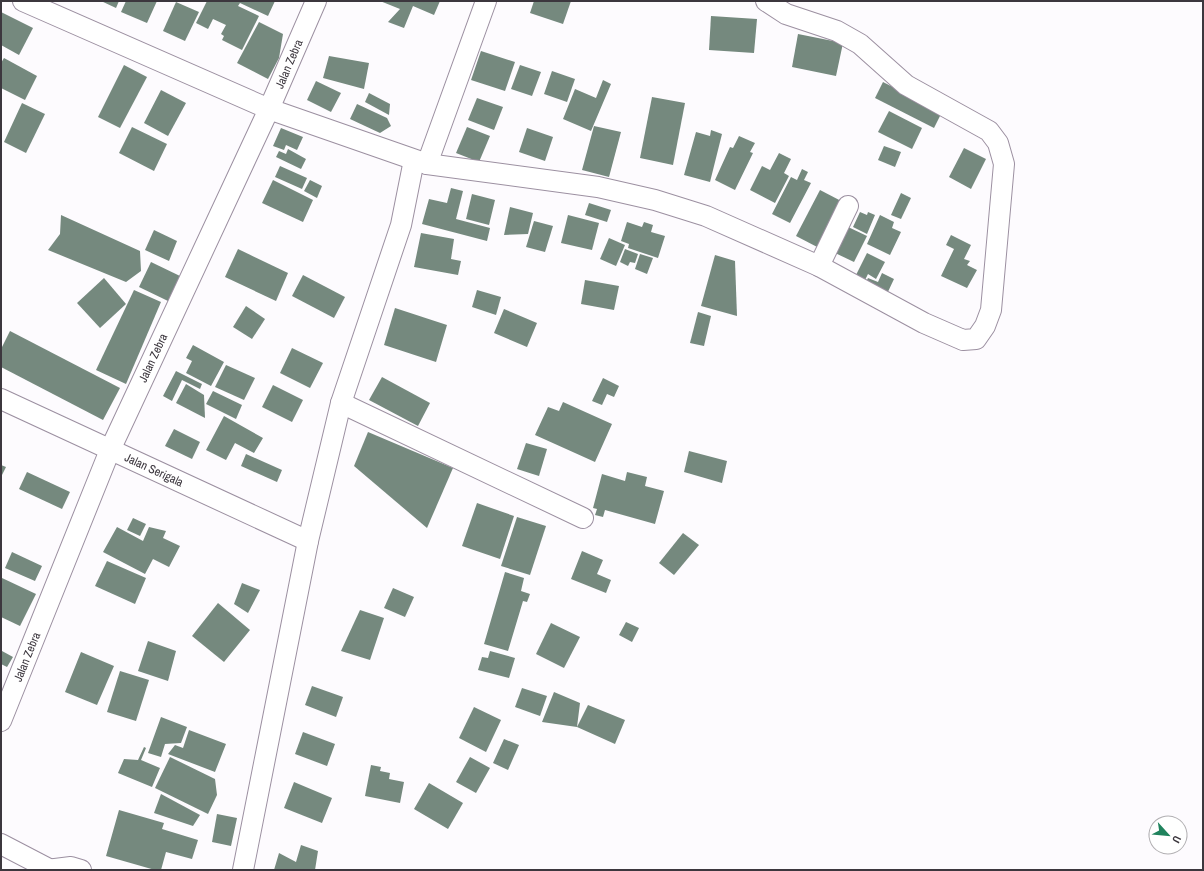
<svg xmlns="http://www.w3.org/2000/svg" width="1204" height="871" font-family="'Archivo Narrow',sans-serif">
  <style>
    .building { fill: #75897e }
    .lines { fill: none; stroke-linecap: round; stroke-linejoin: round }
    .minor-casing { stroke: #9c90a1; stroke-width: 22 }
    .minor { stroke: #fff; stroke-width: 20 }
    .labels { text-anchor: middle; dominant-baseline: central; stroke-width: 3.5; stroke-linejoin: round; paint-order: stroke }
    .street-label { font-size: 12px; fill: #3c373e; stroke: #fff }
  </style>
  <rect width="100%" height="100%" fill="#fdfbfe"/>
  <g class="building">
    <polygon points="101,1 119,1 116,8"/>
    <polygon points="126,1 157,1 147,23 121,12"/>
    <polygon points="207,1 225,2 275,1 268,16 240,3 238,6 259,16 242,50 222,40 224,36 221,34 226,25 213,19 208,29 196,23"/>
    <polygon points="380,1 440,1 434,15 413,6 404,28 388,22 400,9"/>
    <polygon points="534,1 571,1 563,24 530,13"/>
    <polygon points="176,2 199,12 185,41 163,31"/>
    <polygon points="1,12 33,28 19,55 1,45"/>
    <polygon points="711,16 757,19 754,53 709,50"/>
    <polygon points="259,22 283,34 279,58 268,79 237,63"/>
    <polygon points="798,34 843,43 836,76 792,67"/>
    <polygon points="481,51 515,62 505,91 471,80"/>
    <polygon points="329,56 369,63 364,89 323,78"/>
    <polygon points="4,58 37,76 25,100 1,88 1,63"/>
    <polygon points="124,65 147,77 120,128 98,117"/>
    <polygon points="520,65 541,72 532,96 511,89"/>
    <polygon points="552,71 575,79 567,102 544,94"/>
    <polygon points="603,80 611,84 591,131 563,119 575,89 596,98"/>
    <polygon points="316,81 341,93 331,112 307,100"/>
    <polygon points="883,82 942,112 934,128 875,98"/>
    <polygon points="161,90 186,103 168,136 144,123"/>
    <polygon points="369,93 390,104 389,115 365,102"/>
    <polygon points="652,97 685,103 673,165 640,158"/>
    <polygon points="477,98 503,107 494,130 468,120"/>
    <polygon points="22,103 45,114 26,153 4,142"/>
    <polygon points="357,104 387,118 391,126 380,133 350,119"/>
    <polygon points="889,111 922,128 912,149 878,132"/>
    <polygon points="594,126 621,132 609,177 582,170"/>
    <polygon points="132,127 167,144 154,171 119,153"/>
    <polygon points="467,127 490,136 479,162 456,153"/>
    <polygon points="281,128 303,137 297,150 286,145 284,150 273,146"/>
    <polygon points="527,128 553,137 545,161 519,152"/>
    <polygon points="711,130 722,134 710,182 684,175 696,132 710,136"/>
    <polygon points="739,136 755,143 750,152 753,153 735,190 715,180 730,147 733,148"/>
    <polygon points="884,146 901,152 895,167 878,160"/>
    <polygon points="964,148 986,159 971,189 949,177"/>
    <polygon points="288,149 306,159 301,169 276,157 279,151 286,154"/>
    <polygon points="779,153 791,159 784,173 789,176 775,203 750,190 762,166 770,170"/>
    <polygon points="280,166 307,178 302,189 275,177"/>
    <polygon points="802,169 808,172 804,180 811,183 790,223 772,214 791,177 797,180"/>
    <polygon points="273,180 313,200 303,222 262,203"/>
    <polygon points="310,180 322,186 317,198 304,191"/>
    <polygon points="451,188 463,191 456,219 490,228 487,241 422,224 429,199 447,203"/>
    <polygon points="820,190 845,203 821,249 796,236"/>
    <polygon points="901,193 911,198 901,219 891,215"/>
    <polygon points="472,194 495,200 489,225 466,219"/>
    <polygon points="589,203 611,210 607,222 585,215"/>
    <polygon points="510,207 533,213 528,234 504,235"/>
    <polygon points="860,212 867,215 868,212 875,215 867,234 853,227"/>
    <polygon points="61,215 140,251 141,271 126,282 48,250 60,234"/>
    <polygon points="568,215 599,223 592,250 561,243"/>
    <polygon points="880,215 894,222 892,228 901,232 890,255 867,244"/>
    <polygon points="534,221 553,226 545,252 526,247"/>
    <polygon points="627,222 642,227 644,222 653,225 651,232 665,236 658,258 628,248 629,244 621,241"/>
    <polygon points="846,226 867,236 854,262 833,252"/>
    <polygon points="154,230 177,241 169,261 145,250"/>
    <polygon points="421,233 454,239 451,259 461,261 458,275 414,267"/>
    <polygon points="951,235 971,245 964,259 970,261 967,265 977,270 967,288 941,276 954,249 946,245"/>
    <polygon points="609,238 625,245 616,266 600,259"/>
    <polygon points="238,249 288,273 276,301 225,277"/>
    <polygon points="625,249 638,254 635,263 630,262 628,266 620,262"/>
    <polygon points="867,253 885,262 876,279 868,274 865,280 856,275"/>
    <polygon points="640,254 653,258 647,274 635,269"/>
    <polygon points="715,255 735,261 737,316 701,306"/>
    <polygon points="151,262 180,276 168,301 139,287"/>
    <polygon points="882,273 894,279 886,296 864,286 868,278 878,282"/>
    <polygon points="303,275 345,297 334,318 292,296"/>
    <polygon points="104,278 126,304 100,328 77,303"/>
    <polygon points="585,280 619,286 614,310 581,304"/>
    <polygon points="134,290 161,302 126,384 96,370"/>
    <polygon points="477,290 501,297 496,315 472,307"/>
    <polygon points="246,306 265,319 252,339 233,327"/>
    <polygon points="395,308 447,325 436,362 384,345"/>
    <polygon points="504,309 537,323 527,347 494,333"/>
    <polygon points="698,312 711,316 704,346 690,343"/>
    <polygon points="10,331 120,388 103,420 1,367 1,349"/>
    <polygon points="193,345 224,362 211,386 186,373 192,361 186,358"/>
    <polygon points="292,348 323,363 310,388 280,373"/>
    <polygon points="226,365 255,378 244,400 215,387"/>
    <polygon points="176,371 202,384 200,389 182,380 172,401 163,396"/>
    <polygon points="382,377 430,403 418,426 369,400"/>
    <polygon points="603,378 619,386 614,397 607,394 602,405 592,401"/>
    <polygon points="186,384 204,395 205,418 176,403"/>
    <polygon points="273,385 303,400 292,422 262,407"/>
    <polygon points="213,391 242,405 236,419 206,404"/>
    <polygon points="563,402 612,424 595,462 535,435 548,407 559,411"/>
    <polygon points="224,416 263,438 254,453 235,443 226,460 206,450"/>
    <polygon points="174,429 200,442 192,459 165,446"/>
    <polygon points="368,432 453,468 427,528 354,466"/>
    <polygon points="526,443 547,449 539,476 517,469"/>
    <polygon points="689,451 727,461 722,483 684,472"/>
    <polygon points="246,454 282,470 277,482 241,466"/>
    <polygon points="1,465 6,467 1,477"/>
    <polygon points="27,472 70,492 62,509 19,489"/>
    <polygon points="627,472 647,477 645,486 664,491 655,524 605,510 603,517 595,515 597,509 593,508 602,474 625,481"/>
    <polygon points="477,503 514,516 500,559 462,546"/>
    <polygon points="517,517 546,526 530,575 501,566"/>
    <polygon points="133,518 146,524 140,536 127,530"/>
    <polygon points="117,527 143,541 149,527 166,531 163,538 180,546 169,567 153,559 145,574 103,552"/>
    <polygon points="683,533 699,545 674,575 659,563"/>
    <polygon points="582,551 603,560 597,574 611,580 606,593 571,579"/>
    <polygon points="12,552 42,566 35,581 5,568"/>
    <polygon points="107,561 146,578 135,604 95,586"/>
    <polygon points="505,572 524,578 521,591 530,594 527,602 523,601 508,651 484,644"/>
    <polygon points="2,578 36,594 20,626 1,617"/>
    <polygon points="242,583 260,590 248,613 234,604"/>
    <polygon points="393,588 414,597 405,617 384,608"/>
    <polygon points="218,603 250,630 224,662 192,636"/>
    <polygon points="360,610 384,618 370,660 341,651"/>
    <polygon points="626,622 639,628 632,642 619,635"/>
    <polygon points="551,623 580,637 564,668 536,654"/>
    <polygon points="148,641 176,651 168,681 138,671"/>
    <polygon points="2,651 13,657 7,667 1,664"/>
    <polygon points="490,651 515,658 509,678 478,670 482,657 488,658"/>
    <polygon points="81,652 114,666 97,705 65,692"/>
    <polygon points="120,671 149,680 136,721 107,712"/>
    <polygon points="312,686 343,697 336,717 305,705"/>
    <polygon points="522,688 547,696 540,716 515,707"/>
    <polygon points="554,692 580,703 577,727 588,705 625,720 615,744 577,727 542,722"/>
    <polygon points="474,707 501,720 486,752 459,738"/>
    <polygon points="161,717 187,727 181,743 165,744 161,757 148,753"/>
    <polygon points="189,730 226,744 215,772 168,754 175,745 183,748"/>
    <polygon points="303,732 335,744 327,766 295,754"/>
    <polygon points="504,739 519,745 508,770 493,763"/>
    <polygon points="144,747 146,748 141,760 160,768 152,787 118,773 124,759 138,760"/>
    <polygon points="170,757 215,779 217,795 208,814 155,788"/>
    <polygon points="470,757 490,768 476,793 456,782"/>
    <polygon points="371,765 381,767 380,771 390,773 389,779 404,782 400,803 365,796"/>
    <polygon points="294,782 332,798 322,823 284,808"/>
    <polygon points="429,783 463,803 448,829 414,809"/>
    <polygon points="161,794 200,815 193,826 154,813"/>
    <polygon points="119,810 164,823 162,829 198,840 192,859 166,852 161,870 155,870 106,856"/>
    <polygon points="217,814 237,818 231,846 212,842"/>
    <polygon points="301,845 318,851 315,870 274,870 279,853 296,862"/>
  </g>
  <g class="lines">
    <g class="minor-casing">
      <g id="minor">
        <polyline points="23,1 269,109 427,164 598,187 655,200 706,216 819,266 924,323 963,340 976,339 985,326 991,310 1004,164 998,143 989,131 906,85 860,44 837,31 786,14 766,1"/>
        <polyline points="427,164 486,1"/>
        <polyline points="819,266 848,206"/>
        <polyline points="1,399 308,541"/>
        <polyline points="341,403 583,518"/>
        <polyline points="1,721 110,450 269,109 316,1"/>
        <polyline points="1,844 49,869"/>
        <polyline points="47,870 71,867 81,870"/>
        <polyline points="243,870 308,541 341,403 401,225 414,160"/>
      </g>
    </g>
    <use href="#minor" class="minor"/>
  </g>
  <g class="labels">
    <g class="street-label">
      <text transform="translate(289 64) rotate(-67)">Jalan Zebra</text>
      <text transform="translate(153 358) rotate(-65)">Jalan Zebra</text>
      <text transform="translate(154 470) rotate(25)">Jalan Serigala</text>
      <text transform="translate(27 657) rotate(-68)">Jalan Zebra</text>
    </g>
  </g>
  <rect width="1204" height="871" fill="none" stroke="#3c373e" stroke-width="4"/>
  <g transform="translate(1168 835) rotate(117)"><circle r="19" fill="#ffffff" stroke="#b1afb2"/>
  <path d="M0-3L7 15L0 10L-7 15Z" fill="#20835d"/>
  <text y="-6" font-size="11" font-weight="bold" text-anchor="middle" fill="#3c373e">U</text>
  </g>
</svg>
